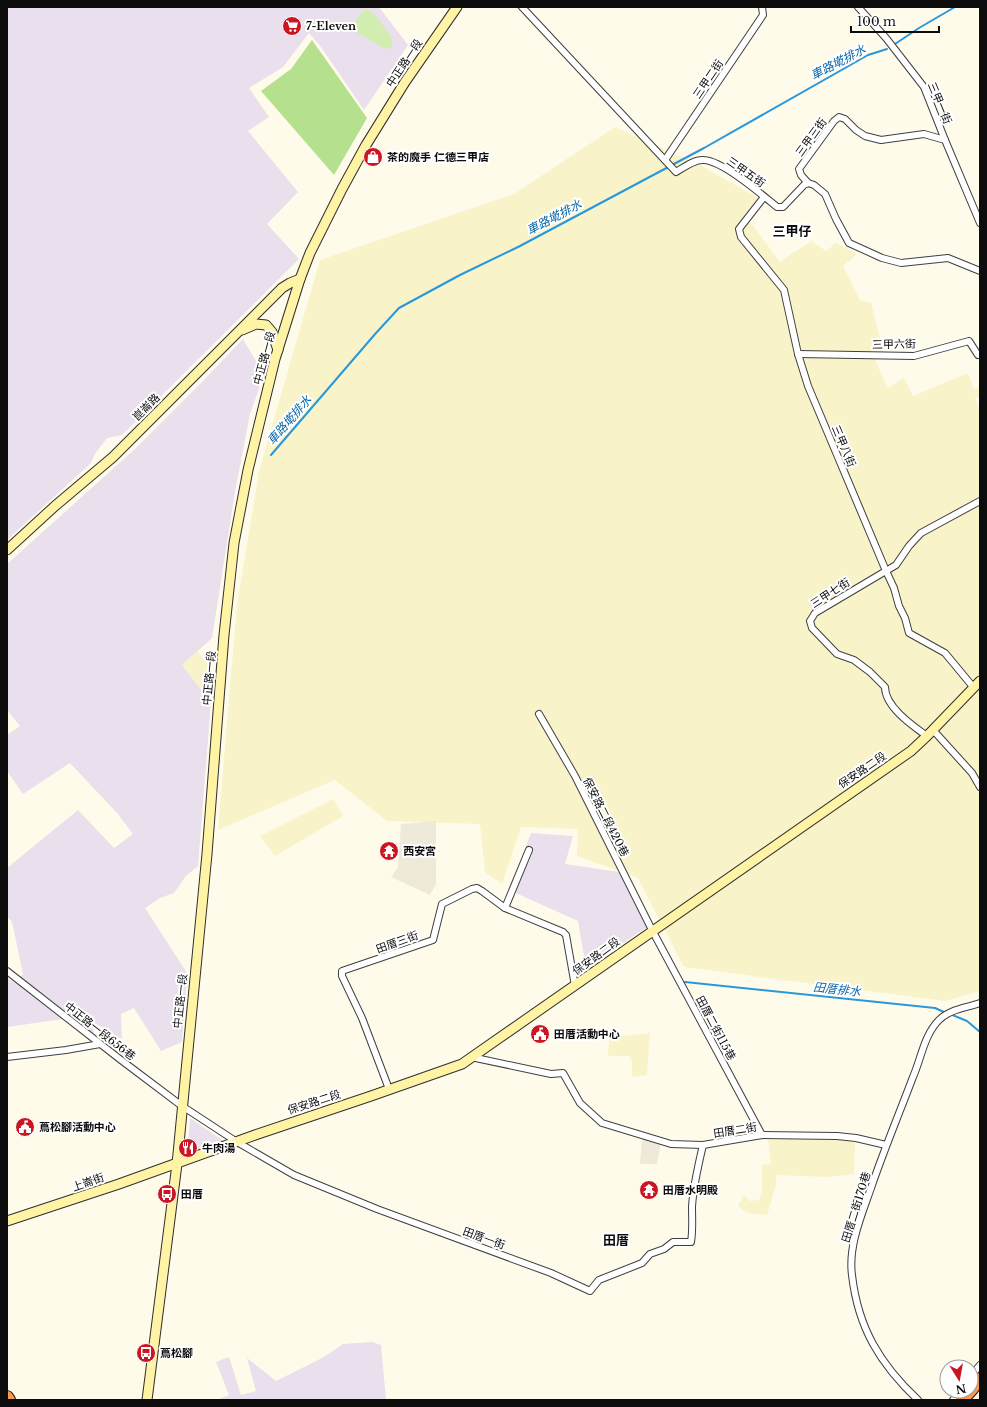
<svg xmlns="http://www.w3.org/2000/svg" width="987" height="1407" font-family="'Libre Baskerville','Noto Sans TC',serif">
  <style>
    .industrial { fill: #eadfec }
    .farmland { fill: #f8f3c8 }
    .green { fill: #d1eeb0 }
    .forest { fill: #b5e08e }
    .plaza { fill: #efe9d9 }
    .lines { fill: none; stroke-linecap: round; stroke-linejoin: round }
    .stream { stroke: #2898dc; stroke-width: 2 }
    .street-casing { stroke: #3f3f3f; stroke-width: 8 }
    .secondary-casing { stroke: #2e2e2e; stroke-width: 11 }
    .highway-casing { stroke: #1d1d1d; stroke-width: 14 }
    .street { stroke: #fff; stroke-width: 6 }
    .secondary { stroke: #fff3a6; stroke-width: 9 }
    .highway { stroke: #ff9849; stroke-width: 12 }
    .labels { text-anchor: middle; dominant-baseline: central; stroke-width: 4; stroke-linejoin: round; paint-order: stroke }
    .poi-label { font-size: 11px; font-weight: bold; fill: #0c0c0c; stroke: #fff; text-anchor: start }
    .street-label { font-size: 11px; fill: #0c0c0c; stroke: #fff }
    .water-label { font-size: 12px; font-style: italic; fill: #0967aa; stroke: #fff }
    .quarter-label { font-size: 13px; font-weight: bold; fill: #0c0c0c; stroke: #fff }
  </style>
  <rect width="100%" height="100%" fill="#fffbeb"/>
  <g class="industrial">
    <polygon points="7,7 379,7 408,45 364,110 321,47 309,33 283,67 249,88 269,117 248,131 298,192 267,224 299,259 122,435 107,438 95,454 91,463 7,540"/>
    <polygon points="243,339 264,375 250,414 235,492 212,638 182,665 211,702 198,866 186,876 174,893 160,898 145,908 187,973 182,1042 161,1051 134,1008 121,1014 122,1039 93,1022 94,1036 70,1018 7,1027 7,978 15,983 23,974 12,922 7,916 7,868 78,810 114,848 133,834 117,813 70,763 23,794 7,771 7,735 20,726 7,710 7,564 135,449 201,383"/>
    <polygon points="531,833 573,836 565,864 626,873 650,925 586,968 578,921 509,890"/>
    <polygon points="190,1118 226,1143 187,1157"/>
    <polygon points="372,1342 381,1345 386,1400 216,1400 229,1395 216,1362 229,1357 241,1395 256,1391 247,1358 276,1381 324,1357 343,1344"/>
  </g>
  <g class="farmland">
    <polygon points="615,127 702,166 758,198 744,216 751,223 780,262 811,241 826,251 836,243 857,254 843,266 860,300 871,303 885,358 875,360 888,388 904,378 913,396 968,373 974,389 980,388 980,397 975,398 980,408 980,991 945,1001 684,967 638,878 577,856 578,829 521,827 502,884 485,872 480,824 387,821 335,780 218,830 237,605 259,471 320,260 514,194"/>
    <polygon points="198,651 213,672 211,702 182,665"/>
    <polygon points="333,799 343,816 275,856 260,836"/>
    <polygon points="650,1033 647,1075 632,1077 632,1062 629,1056 608,1056 609,1039 614,1037"/>
    <polygon points="811,1138 855,1141 854,1174 828,1177 776,1175 776,1185 767,1215 748,1213 738,1206 744,1195 750,1201 759,1200 762,1191 762,1165 771,1164 768,1140"/>
  </g>
  <polygon class="green" points="368,10 376,16 392,38 392,47 385,49 356,32 353,24 363,11"/>
  <polygon class="forest" points="312,40 367,118 334,175 261,91 291,69"/>
  <g class="plaza">
    <polygon points="436,821 436,884 430,895 391,877 398,867 401,824"/>
    <polygon points="642,1139 661,1143 657,1164 640,1164"/>
  </g>
  <g class="lines">
    <g class="stream">
      <polyline points="895,44 919,28 955,7"/>
      <polyline points="271,455 376,333 399,308 460,275 520,246 704,148 868,55 887,49"/>
      <polyline points="685,982 935,1008 946,1013"/>
      <polyline points="950,1014 967,1021 980,1032"/>
    </g>
    <g class="street-casing">
      <g id="street">
        <path d="M522,7L676,172C684,167 695,159 704,160C723,161 761,194 777,207H783L804,185L808,183L814,185L825,194L836,219L849,243L882,258L901,263L948,258L980,271"/>
        <polyline points="858,7 886,38 924,87 945,140 980,223"/>
        <polyline points="665,160 763,15 762,7"/>
        <polyline points="808,183 801,175 799,169 834,121 839,117 845,119 856,130 865,136 881,140 924,134 945,140"/>
        <polyline points="764,197 739,229 741,237 784,290 798,354 808,386 886,571 894,588 899,606 905,618 909,633 945,653 974,688"/>
        <polyline points="798,354 914,356 969,341 978,355 980,354"/>
        <polyline points="539,714 575,776 652,930 762,1135"/>
        <polyline points="933,730 972,773 980,787"/>
        <path d="M927,736C913,726 885,707 885,687L870,672L854,660L837,654L812,628L810,621L815,613L896,565L909,546L921,533L980,501"/>
        <polyline points="505,908 529,850"/>
        <path d="M7,971L121,1060L182,1106L237,1142L294,1175L377,1209L551,1273L590,1291L599,1280L642,1263L650,1254L664,1249L673,1242H691C693,1230 692,1219 692,1207C693,1187 698,1166 703,1145"/>
        <polyline points="7,1057 66,1050 100,1044"/>
        <polyline points="471,1057 551,1074 563,1073 580,1103 602,1123 671,1144 703,1145 762,1135 837,1136 856,1138 886,1145"/>
        <polyline points="389,1089 362,1018 342,976 342,971 433,940 442,904 472,889 477,888 482,891 505,908 563,932 566,935 575,986"/>
        <polyline points="971,1376 980,1365"/>
        <path d="M918,1400C880,1364 858,1328 852,1275C848,1246 862,1214 871,1188C884,1150 899,1114 913,1077C921,1059 924,1035 939,1020C950,1009 966,1008 980,1003"/>
        <polyline points="953,1400 960,1391"/>
      </g>
    </g>
    <g class="secondary-casing">
      <g id="secondary">
        <polyline points="242,330 256,324 266,325 272,332 278,350"/>
        <polyline points="7,550 55,506 113,457 282,288 290,283 300,279"/>
        <polyline points="7,1221 119,1184 255,1135 371,1096 462,1064 911,751 927,736 980,681"/>
        <polyline points="147,1400 177,1164 207,854 224,635 234,543 248,470 275,359 300,279 310,253 342,189 366,145 405,82 457,7"/>
      </g>
    </g>
    <g class="highway-casing">
      <g id="highway">
        <polyline points="971,1390 980,1379"/>
        <polyline points="7,1397 9,1400"/>
        <polyline points="962,1400 970,1391"/>
      </g>
    </g>
    <use href="#street" class="street"/>
    <use href="#secondary" class="secondary"/>
    <use href="#highway" class="highway"/>
  </g>
  <defs>
    <g id="supermarket-disc" transform="scale(1)"><circle r="9.5" fill="#ca1622" stroke="#fff"/><path d="M-6-5.5h2.5l.6 2H6L4.5 2H-2.5L-4.4-4H-6ZM-1.5 3.2a1.3 1.3 0 1 0 .1 0ZM3 3.2a1.3 1.3 0 1 0 .1 0Z" fill="#fff"/></g>
    <g id="shop-disc" transform="scale(1)"><circle r="9.5" fill="#ca1622" stroke="#fff"/><path d="M-5-2.5h2.3a2.7 3.5 0 0 1 5.4 0H5L5.5 6h-11ZM-1.5-2.5h3a1.5 2.3 0 0 0-3 0Z" fill="#fff"/></g>
    <g id="temple-disc" transform="scale(1)"><circle r="9.5" fill="#ca1622" stroke="#fff"/><path d="M0-6L5-2H3V0L6.5 2.5H4V6H1.5V3h-3V6H-4V2.5H-6.5L-3 0V-2H-5Z" fill="#fff"/></g>
    <g id="civic-disc" transform="scale(1)"><circle r="9.5" fill="#ca1622" stroke="#fff"/><path d="M-.6-6.5H3V-4.5H.6V-3L4-1V1h2V6H-6V1h2V-1L-.6-3ZM-1.2 2.5V6h2.4V2.5Z" fill="#fff"/></g>
    <g id="restaurant-disc" transform="scale(1)"><circle r="9.5" fill="#ca1622" stroke="#fff"/><path d="M-5-6h1v4h1v-4h1v4h1v-4h1v5L-1.5 .5V6h-2V.5L-5-1ZM5-6V6H3V1.5H1.5Q1.5-4 5-6Z" fill="#fff"/></g>
    <g id="bus-disc" transform="scale(1)"><circle r="9.5" fill="#ca1622" stroke="#fff"/><path d="M-5-6H5V4H4V6H2V4H-2V6H-4V4H-5ZM-3.5-4V0h7V-4ZM-3.5 1.2v1.5H-2V1.2ZM2 1.2v1.5H3.5V1.2Z" fill="#fff"/></g>
  </defs>
  <g fill-rule="evenodd">
    <use href="#supermarket-disc" x="292" y="26"/>
    <use href="#shop-disc" x="373" y="157"/>
    <use href="#temple-disc" x="389" y="851"/>
    <use href="#civic-disc" x="540" y="1034"/>
    <use href="#civic-disc" x="25" y="1127"/>
    <use href="#restaurant-disc" x="188" y="1148"/>
    <use href="#temple-disc" x="649" y="1190"/>
    <use href="#bus-disc" x="167" y="1194"/>
    <use href="#bus-disc" x="146" y="1353"/>
  </g>
  <g class="labels">
    <g class="poi-label">
      <text x="306" y="26">7-Eleven</text>
      <text x="387" y="157">茶的魔手 仁德三甲店</text>
      <text x="403" y="851">西安宮</text>
      <text x="554" y="1034">田厝活動中心</text>
      <text x="39" y="1127">蔦松腳活動中心</text>
      <text x="202" y="1148">牛肉湯</text>
      <text x="663" y="1190">田厝水明殿</text>
      <text x="181" y="1194">田厝</text>
      <text x="160" y="1353">蔦松腳</text>
    </g>
    <g class="street-label">
      <text transform="translate(404 63) rotate(-56)">中正路一段</text>
      <text transform="translate(708 79) rotate(-56)">三甲二街</text>
      <text transform="translate(940 103) rotate(67)">三甲一街</text>
      <text transform="translate(811 137) rotate(-54)">三甲三街</text>
      <text transform="translate(746 172) rotate(35)">三甲五街</text>
      <text transform="translate(894 344) rotate(-1)">三甲六街</text>
      <text transform="translate(264 358) rotate(-75)">中正路一段</text>
      <text transform="translate(146 407) rotate(-45)">崑崙路</text>
      <text transform="translate(844 446) rotate(67)">三甲八街</text>
      <text transform="translate(830 593) rotate(-33)">三甲七街</text>
      <text transform="translate(209 678) rotate(-85)">中正路一段</text>
      <text transform="translate(862 770) rotate(-34)">保安路二段</text>
      <text transform="translate(606 817) rotate(63)">保安路二段420巷</text>
      <text transform="translate(397 942) rotate(-20)">田厝三街</text>
      <text transform="translate(596 956) rotate(-36)">保安路二段</text>
      <text transform="translate(180 1001) rotate(-84)">中正路一段</text>
      <text transform="translate(716 1028) rotate(62)">田厝二街115巷</text>
      <text transform="translate(100 1031) rotate(38)">中正路一段656巷</text>
      <text transform="translate(314 1102) rotate(-18)">保安路二段</text>
      <text transform="translate(735 1130) rotate(-9)">田厝二街</text>
      <text transform="translate(88 1182) rotate(-19)">上崙街</text>
      <text transform="translate(856 1207) rotate(-73)">田厝二街170巷</text>
      <text transform="translate(484 1238) rotate(20)">田厝一街</text>
    </g>
    <g class="water-label">
      <text transform="translate(838 62) rotate(-28)">車路墘排水</text>
      <text transform="translate(554 217) rotate(-28)">車路墘排水</text>
      <text transform="translate(289 420) rotate(-49)">車路墘排水</text>
      <text transform="translate(837 989) rotate(6)">田厝排水</text>
    </g>
    <g class="quarter-label">
      <text x="792" y="231">三甲仔</text>
      <text x="616" y="1240">田厝</text>
    </g>
  </g>
  <rect width="987" height="1407" fill="none" stroke="#0c0c0c" stroke-width="16"/>
  <g transform="translate(959 1379) rotate(169)"><circle r="19" fill="#ffffff" stroke="#9e9e9e"/>
  <path d="M0-3L7 15L0 10L-7 15Z" fill="#ca1622"/>
  <text y="-6" font-size="11" font-weight="bold" text-anchor="middle" fill="#0c0c0c">N</text>
  </g>
  <path d="M851 26v6h88v-6" fill="none" stroke="#0c0c0c" stroke-width="2"/>
  <text x="857" y="26" font-size="12" fill="#0c0c0c" stroke="#ffffff" stroke-width="3" paint-order="stroke">100 m</text>
</svg>
